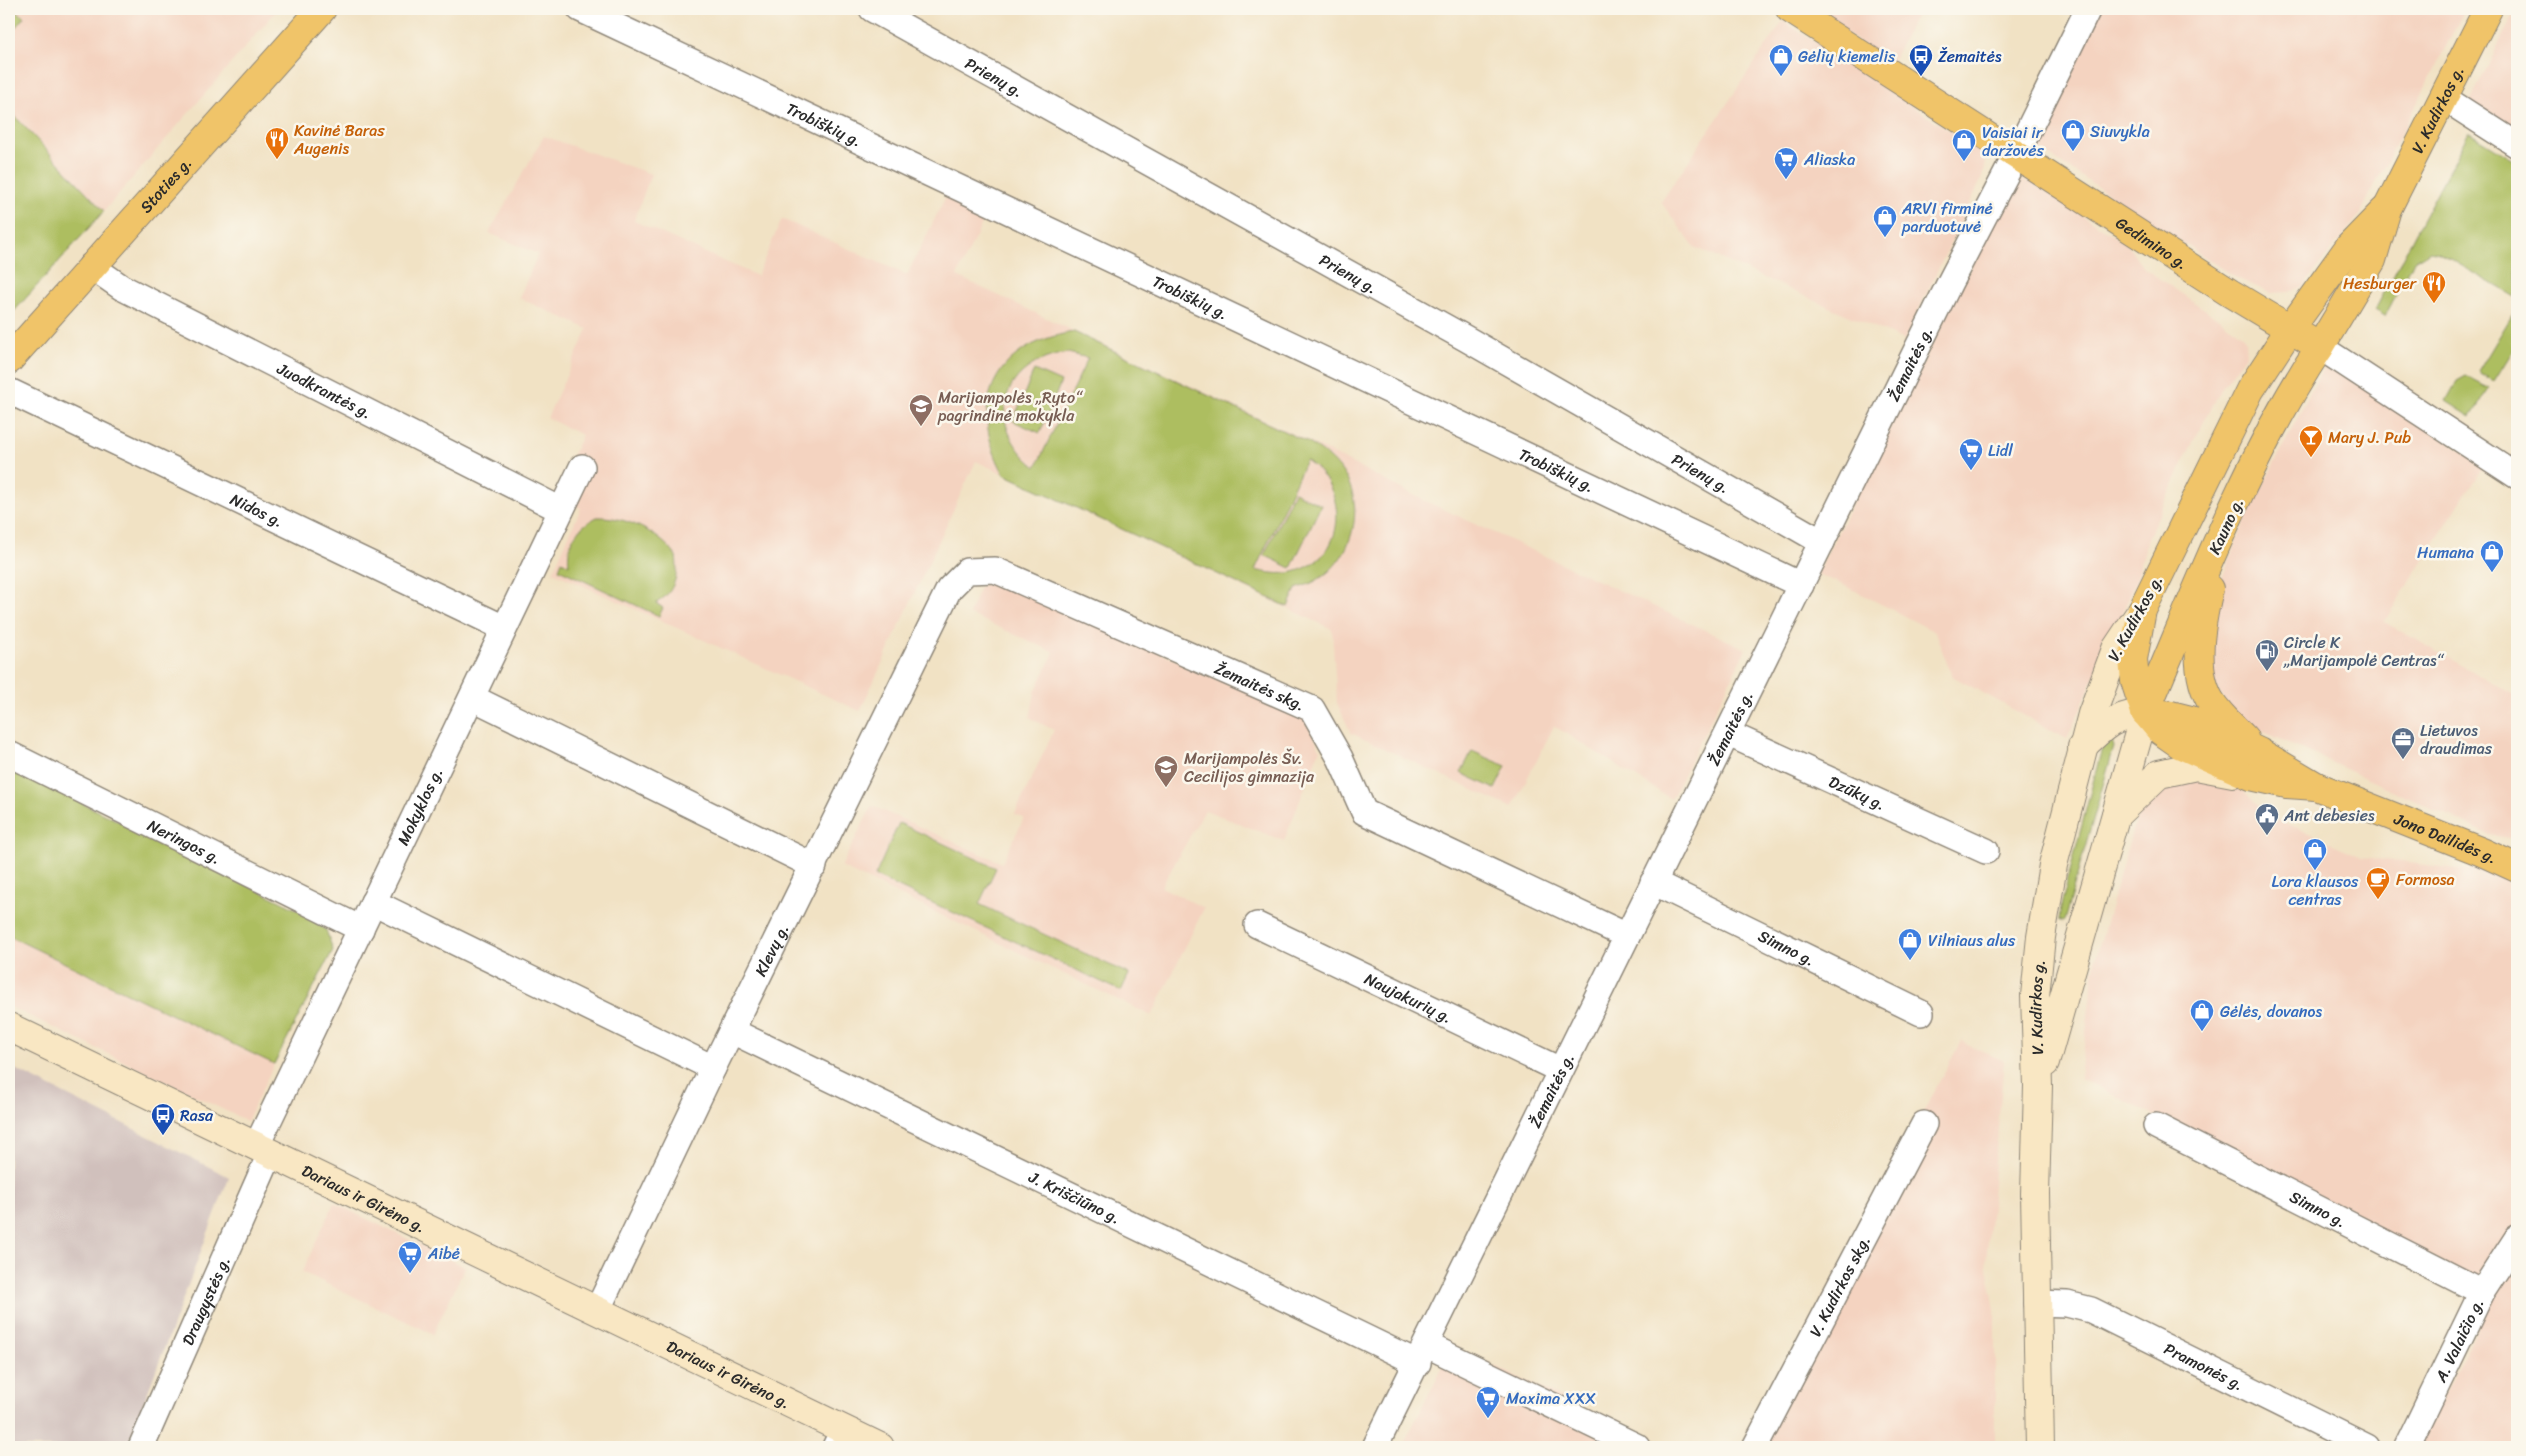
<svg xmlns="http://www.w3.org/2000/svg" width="2526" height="1456" font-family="Sriracha,sans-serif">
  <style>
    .built { fill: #f4d3c0 }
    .industrial { fill: #d0c0bc }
    .green { fill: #adbe61; stroke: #6c7446; fill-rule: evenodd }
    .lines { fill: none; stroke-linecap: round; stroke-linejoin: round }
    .street-casing { stroke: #8e8678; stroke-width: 28 }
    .secondary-casing { stroke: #8e8678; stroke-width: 30 }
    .primary-casing { stroke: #8e8678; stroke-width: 30 }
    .highway-casing { stroke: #8e8678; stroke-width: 30 }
    .street { stroke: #fff; stroke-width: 25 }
    .secondary { stroke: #f9e7c3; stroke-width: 28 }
    .primary { stroke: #f0c469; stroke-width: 28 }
    .highway { stroke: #f0c469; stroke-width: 28 }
    .labels { text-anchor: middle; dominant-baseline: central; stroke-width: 5; stroke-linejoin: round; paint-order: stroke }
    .shop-label { font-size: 16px; fill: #366cbe; stroke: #fbf7ec; text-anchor: start }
    .transit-label { font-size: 16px; fill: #164399; stroke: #fbf7ec; text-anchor: start }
    .street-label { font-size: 16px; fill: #2b2b2b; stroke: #fbf7ec }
    .food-label { font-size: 16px; fill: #c56008; stroke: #fbf7ec; text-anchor: start }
    .education-label { font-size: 16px; fill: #785e54; stroke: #fbf7ec; text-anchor: start }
    .service-label { font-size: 16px; fill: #4e5e75; stroke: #fbf7ec; text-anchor: start }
  </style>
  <rect width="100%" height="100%" fill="#fbf7ec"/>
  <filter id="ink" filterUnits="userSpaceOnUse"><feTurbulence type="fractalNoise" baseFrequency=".02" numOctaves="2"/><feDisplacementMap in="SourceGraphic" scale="10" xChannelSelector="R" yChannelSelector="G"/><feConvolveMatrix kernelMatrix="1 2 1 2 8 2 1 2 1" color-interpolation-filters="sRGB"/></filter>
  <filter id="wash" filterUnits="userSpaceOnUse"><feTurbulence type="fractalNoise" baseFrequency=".0096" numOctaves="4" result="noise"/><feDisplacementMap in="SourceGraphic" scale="20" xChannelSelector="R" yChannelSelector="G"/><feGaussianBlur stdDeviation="1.12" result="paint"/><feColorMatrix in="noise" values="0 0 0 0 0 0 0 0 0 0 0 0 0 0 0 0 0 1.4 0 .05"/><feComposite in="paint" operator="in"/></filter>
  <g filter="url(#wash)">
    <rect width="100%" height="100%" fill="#f1e2c4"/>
    <g class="built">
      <polygon points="9,9 278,9 104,211 9,110"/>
      <polygon points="1810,9 1919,9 1891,63"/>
      <polygon points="2098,9 2465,9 2360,214 2303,286 2289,292 2270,293 2237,278 2038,148 2036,135"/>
      <polygon points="2516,9 2517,9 2517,141 2467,108"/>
      <polygon points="1783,21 1977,149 1984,157 1985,168 1981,180 1904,340 1694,247 1661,202"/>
      <polygon points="544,136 651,174 634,221 757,276 782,219 907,275 949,190 989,209 957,276 1312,443 1421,499 1746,649 1671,799 1554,726 1512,808 1351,733 1337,703 1332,629 976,461 860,711 553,572 581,508 554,496 582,435 547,418 588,329 519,298 538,254 489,233"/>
      <polygon points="2017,180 2031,182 2126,244 2145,269 2241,334 2245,339 2246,355 2223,386 2192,444 2148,538 2136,581 2067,739 1952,676 1935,632 1848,587 1817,574 2011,187"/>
      <polygon points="2326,362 2484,465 2384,622 2517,696 2517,839 2490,835 2234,718 2210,675 2216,593 2245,521"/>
      <polygon points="993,579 1304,717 1320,749 1284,841 1205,810 1161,887 1204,908 1152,1016 841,867 872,806 1002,863 1024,818 1015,814 1054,730 1030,718 1035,692 1054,652 969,614 980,587"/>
      <polygon points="2209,778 2245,791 2266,814 2362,857 2489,873 2517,886 2517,1447 2417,1447 2497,1290 2080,1078 2095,961 2133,828 2144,800 2162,781"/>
      <polygon points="9,936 274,1064 247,1121 9,1006"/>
      <polygon points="1961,1041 2004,1061 1986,1262 1995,1309 1995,1447 1745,1447"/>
      <polygon points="334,1203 465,1267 433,1334 302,1272"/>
      <polygon points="1453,1346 1662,1447 1402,1447"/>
    </g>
    <polygon class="industrial" points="9,1066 229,1177 127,1447 9,1447"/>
    <g class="green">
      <polygon points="9,9 14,9 24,17 9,35"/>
      <polygon points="9,110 104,211 9,317"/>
      <polygon points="2469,132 2517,162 2517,298 2440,253 2430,251 2414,261 2385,316 2375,310"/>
      <polygon points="2517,307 2517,344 2494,381 2478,372"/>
      <path d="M1074,332L1309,443C1323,452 1334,459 1343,473C1367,507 1352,560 1317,580C1311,584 1303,586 1296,589L1288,607L1004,474C965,404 995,344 1074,332ZM1068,353L1088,358L1036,467C982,424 1001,362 1068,353ZM1306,460C1350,489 1348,559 1293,572C1280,575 1268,573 1255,570Z"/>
      <polygon points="1034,370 1061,382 1040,433 1013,421"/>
      <polygon points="2466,376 2489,388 2471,417 2446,401 2457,381"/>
      <polygon points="1294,492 1321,505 1291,568 1264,555"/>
      <path d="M597,517C626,516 660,533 676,556C679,576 674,593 656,603L663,608L659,616L559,569L562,561L569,565C566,541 578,527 597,517Z"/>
      <polygon points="2107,739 2112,741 2114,747 2064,921 2059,919 2062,902 2103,744"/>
      <polygon points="1472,751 1506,766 1495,789 1461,773"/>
      <polygon points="9,767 304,913 326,930 333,950 274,1064 9,936"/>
      <polygon points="899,823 996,868 979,904 1129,974 1121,991 875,876"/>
    </g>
  </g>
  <g filter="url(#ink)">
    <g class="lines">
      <g class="street-casing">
        <g id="street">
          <path id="s1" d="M580,9L1801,585"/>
          <path id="s2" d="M872,9L1465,338L1822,542"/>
          <polyline points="2444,98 2517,145"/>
          <path id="s3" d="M91,266L121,287L561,510"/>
          <polyline points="2320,347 2517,476"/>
          <path id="s4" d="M9,391L504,628"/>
          <polyline points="473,698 814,866"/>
          <path id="s5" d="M1729,734L1986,851"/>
          <path id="s6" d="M9,754L361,929"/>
          <path id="s7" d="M1653,882L1921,1013"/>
          <polyline points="373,902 713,1068"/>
          <path id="s8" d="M1257,925L1560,1070"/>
          <path id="s9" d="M732,1031L1418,1363"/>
          <path id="s10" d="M2156,1126L2482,1292"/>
          <path id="s11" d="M256,1147L582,467"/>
          <path id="s12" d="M2036,1303L2067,1304L2091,1310L2367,1447"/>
          <path id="s13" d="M597,1311L713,1068L949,589L967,571L995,570L1312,709L1340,758L1364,812L1627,936"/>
          <polyline points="1427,1345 1638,1447"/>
          <path id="s14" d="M141,1447L270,1154"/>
          <polyline points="835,1447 843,1430"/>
          <path id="s15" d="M1375,1447L1950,282L2016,155L2088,9"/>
          <path id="s16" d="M1755,1447L1924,1124"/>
          <path id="s17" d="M2407,1447L2482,1292L2517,1238"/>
        </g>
      </g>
      <g class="secondary-casing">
        <g id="secondary">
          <polyline points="2116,815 2159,774 2196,766 2233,773"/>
          <path id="s18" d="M9,1027L880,1447"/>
          <path d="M2045,1063L2145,712C2111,718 2106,724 2082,747"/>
          <path id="s19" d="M2040,1447L2035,1194L2038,1086L2035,996L2041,937L2053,865L2092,714L2116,649L2142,610"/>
        </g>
      </g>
      <g class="primary-casing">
        <g id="primary">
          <polyline points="2290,329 2349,247 2384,211"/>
          <path id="s20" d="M2320,347L2372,260L2387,209L2488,9"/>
          <path id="s21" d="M9,360L322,9"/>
        </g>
      </g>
      <g class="highway-casing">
        <g id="highway">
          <path id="s22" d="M1790,9L2230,293L2320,347C2246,459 2198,589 2145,712"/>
          <polyline points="2290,329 2250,390 2142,610 2133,659 2135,681 2145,712 2161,731 2181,745 2251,776 2287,784 2316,786"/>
          <path d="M2209,589C2201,623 2192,668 2210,700C2219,715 2232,726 2244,738"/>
          <path id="s23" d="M2145,712L2171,715L2191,720L2259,752L2316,786L2482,852L2517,868"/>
        </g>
      </g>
      <use href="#street" class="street"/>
      <use href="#secondary" class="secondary"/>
      <use href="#primary" class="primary"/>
      <use href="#highway" class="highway"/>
    </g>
  </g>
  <defs>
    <g id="shop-pin" transform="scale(1.25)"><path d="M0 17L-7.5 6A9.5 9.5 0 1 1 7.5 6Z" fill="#3f7fe0" stroke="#fbf7ec"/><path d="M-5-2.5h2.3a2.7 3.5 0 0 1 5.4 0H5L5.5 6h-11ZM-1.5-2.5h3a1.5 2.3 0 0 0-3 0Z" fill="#fff"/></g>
    <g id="bus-pin" transform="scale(1.25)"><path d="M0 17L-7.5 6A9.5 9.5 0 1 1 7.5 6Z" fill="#1a4fb4" stroke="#fbf7ec"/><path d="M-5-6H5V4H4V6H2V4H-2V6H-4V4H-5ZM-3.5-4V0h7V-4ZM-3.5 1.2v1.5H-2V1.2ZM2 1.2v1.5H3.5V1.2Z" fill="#fff"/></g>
    <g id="restaurant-pin" transform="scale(1.25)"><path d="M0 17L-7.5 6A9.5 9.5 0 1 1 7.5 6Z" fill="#e8710a" stroke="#fbf7ec"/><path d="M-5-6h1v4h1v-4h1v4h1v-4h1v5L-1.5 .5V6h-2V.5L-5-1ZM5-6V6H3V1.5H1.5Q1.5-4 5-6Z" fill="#fff"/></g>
    <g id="supermarket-pin" transform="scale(1.25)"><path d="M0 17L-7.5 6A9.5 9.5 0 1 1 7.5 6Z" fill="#3f7fe0" stroke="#fbf7ec"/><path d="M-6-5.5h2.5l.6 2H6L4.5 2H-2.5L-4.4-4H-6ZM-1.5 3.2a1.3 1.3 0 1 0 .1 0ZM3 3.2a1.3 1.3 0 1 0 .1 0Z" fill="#fff"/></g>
    <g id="school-pin" transform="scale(1.25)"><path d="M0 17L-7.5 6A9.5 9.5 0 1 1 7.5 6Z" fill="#8d6e63" stroke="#fbf7ec"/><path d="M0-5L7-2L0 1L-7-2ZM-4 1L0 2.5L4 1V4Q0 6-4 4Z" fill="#fff"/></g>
    <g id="bar-pin" transform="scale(1.25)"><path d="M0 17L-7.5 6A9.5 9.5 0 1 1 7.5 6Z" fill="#e8710a" stroke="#fbf7ec"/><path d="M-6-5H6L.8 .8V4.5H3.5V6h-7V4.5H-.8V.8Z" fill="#fff"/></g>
    <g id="fuel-pin" transform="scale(1.25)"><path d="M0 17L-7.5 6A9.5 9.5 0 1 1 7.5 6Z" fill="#5c6f8a" stroke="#fbf7ec"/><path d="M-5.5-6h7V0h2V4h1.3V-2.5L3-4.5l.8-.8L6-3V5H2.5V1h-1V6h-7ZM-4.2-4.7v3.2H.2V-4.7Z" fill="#fff"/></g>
    <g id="office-pin" transform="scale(1.25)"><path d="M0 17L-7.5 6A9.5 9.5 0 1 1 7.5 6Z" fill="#5c6f8a" stroke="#fbf7ec"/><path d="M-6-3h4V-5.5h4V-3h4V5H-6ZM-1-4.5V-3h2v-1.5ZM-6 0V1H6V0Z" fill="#fff"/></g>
    <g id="civic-pin" transform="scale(1.25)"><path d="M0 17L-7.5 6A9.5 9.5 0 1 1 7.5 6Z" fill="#5c6f8a" stroke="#fbf7ec"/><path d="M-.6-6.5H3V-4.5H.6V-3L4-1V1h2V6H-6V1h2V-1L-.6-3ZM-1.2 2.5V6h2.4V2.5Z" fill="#fff"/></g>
    <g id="cafe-pin" transform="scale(1.25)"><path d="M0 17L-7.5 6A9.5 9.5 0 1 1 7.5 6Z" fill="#e8710a" stroke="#fbf7ec"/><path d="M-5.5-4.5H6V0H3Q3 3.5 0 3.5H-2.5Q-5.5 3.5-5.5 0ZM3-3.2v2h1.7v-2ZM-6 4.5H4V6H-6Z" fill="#fff"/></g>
  </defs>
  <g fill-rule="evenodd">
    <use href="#shop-pin" x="1781" y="56"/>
    <use href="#bus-pin" x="1921" y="56"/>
    <use href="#shop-pin" x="2073" y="131"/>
    <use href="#restaurant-pin" x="277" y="139"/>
    <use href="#shop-pin" x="1964" y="141"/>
    <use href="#supermarket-pin" x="1786" y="159"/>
    <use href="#shop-pin" x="1885" y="217"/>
    <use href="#restaurant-pin" x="2434" y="283"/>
    <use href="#school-pin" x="921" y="406"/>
    <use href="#bar-pin" x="2311" y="437"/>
    <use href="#supermarket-pin" x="1971" y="450"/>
    <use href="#shop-pin" x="2492" y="552"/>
    <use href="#fuel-pin" x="2267" y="651"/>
    <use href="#office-pin" x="2403" y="739"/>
    <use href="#school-pin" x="1166" y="767"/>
    <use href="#civic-pin" x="2267" y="815"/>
    <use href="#shop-pin" x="2315" y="850"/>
    <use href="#cafe-pin" x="2378" y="879"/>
    <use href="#shop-pin" x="1910" y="940"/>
    <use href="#shop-pin" x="2202" y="1011"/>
    <use href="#bus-pin" x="163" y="1115"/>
    <use href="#supermarket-pin" x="410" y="1253"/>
    <use href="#supermarket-pin" x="1488" y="1398"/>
  </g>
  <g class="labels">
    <g class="shop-label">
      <text x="1798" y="56">Gėlių kiemelis</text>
      <text x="2090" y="131">Siuvykla</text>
      <text x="1982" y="132">Vaisiai ir<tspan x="1982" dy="18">daržovės</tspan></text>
      <text x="1804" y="159">Aliaska</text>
      <text x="1902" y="208">ARVI firminė<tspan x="1902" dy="18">parduotuvė</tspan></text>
      <text x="1988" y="450">Lidl</text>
      <text x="2474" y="552" text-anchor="end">Humana</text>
      <text x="2315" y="881" text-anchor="middle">Lora klausos<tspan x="2315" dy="18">centras</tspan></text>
      <text x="1928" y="940">Vilniaus alus</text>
      <text x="2220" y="1011">Gėlės, dovanos</text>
      <text x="428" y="1253">Aibė</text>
      <text x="1506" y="1398">Maxima XXX</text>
    </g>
    <g class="transit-label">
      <text x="1938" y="56">Žemaitės</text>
      <text x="180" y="1115">Rasa</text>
    </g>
    <g class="street-label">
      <text stroke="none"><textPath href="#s2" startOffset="140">Prienų g.</textPath></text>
      <text stroke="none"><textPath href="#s20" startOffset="266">V. Kudirkos g.</textPath></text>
      <text stroke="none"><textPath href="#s1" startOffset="270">Trobiškių g.</textPath></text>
      <text stroke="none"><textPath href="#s21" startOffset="235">Stoties g.</textPath></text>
      <text stroke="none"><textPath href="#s22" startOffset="431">Gedimino g.</textPath></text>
      <text stroke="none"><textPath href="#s2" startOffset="545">Prienų g.</textPath></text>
      <text stroke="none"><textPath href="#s1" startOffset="675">Trobiškių g.</textPath></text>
      <text stroke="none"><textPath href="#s15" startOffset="1208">Žemaitės g.</textPath></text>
      <text stroke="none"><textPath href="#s3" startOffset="265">Juodkrantės g.</textPath></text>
      <text stroke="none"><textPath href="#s1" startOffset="1080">Trobiškių g.</textPath></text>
      <text stroke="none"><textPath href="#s2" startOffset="950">Prienų g.</textPath></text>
      <text stroke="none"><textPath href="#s4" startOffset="275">Nidos g.</textPath></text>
      <text transform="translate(2226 526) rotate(-65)">Kauno g.</text>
      <text transform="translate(2135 618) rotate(-61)">V. Kudirkos g.</text>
      <text stroke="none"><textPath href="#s13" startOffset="1146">Žemaitės skg.</textPath></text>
      <text stroke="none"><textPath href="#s15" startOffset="802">Žemaitės g.</textPath></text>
      <text stroke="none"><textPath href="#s5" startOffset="141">Dzūkų g.</textPath></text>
      <text stroke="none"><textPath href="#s11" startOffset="378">Mokyklos g.</textPath></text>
      <text stroke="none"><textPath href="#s23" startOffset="328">Jono Dailidės g.</textPath></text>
      <text stroke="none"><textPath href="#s6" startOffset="196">Neringos g.</textPath></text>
      <text stroke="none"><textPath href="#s7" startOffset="149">Simno g.</textPath></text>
      <text stroke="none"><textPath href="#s13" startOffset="401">Klevų g.</textPath></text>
      <text stroke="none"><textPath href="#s8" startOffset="168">Naujakurių g.</textPath></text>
      <text stroke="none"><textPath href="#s19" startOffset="440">V. Kudirkos g.</textPath></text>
      <text stroke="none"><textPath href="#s15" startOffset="398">Žemaitės g.</textPath></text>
      <text stroke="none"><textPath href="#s9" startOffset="381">J. Kriščiūno g.</textPath></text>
      <text stroke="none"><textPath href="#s18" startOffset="394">Dariaus ir Girėno g.</textPath></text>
      <text stroke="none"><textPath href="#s10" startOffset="182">Simno g.</textPath></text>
      <text stroke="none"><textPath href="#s16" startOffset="182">V. Kudirkos skg.</textPath></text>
      <text stroke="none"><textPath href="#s14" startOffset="160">Draugystės g.</textPath></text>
      <text stroke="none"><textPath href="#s17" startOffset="119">A. Valaičio g.</textPath></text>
      <text stroke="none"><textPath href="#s12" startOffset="182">Pramonės g.</textPath></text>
      <text stroke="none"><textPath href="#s18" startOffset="799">Dariaus ir Girėno g.</textPath></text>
    </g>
    <g class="food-label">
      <text x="294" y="130">Kavinė Baras<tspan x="294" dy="18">Augenis</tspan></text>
      <text x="2416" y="283" text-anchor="end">Hesburger</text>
      <text x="2328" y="437">Mary J. Pub</text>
      <text x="2396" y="879">Formosa</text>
    </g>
    <g class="education-label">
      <text x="938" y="397">Marijampolės „Ryto“<tspan x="938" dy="18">pagrindinė mokykla</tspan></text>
      <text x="1184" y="758">Marijampolės Šv.<tspan x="1184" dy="18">Cecilijos gimnazija</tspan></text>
    </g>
    <g class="service-label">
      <text x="2284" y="642">Circle K<tspan x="2284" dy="18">„Marijampolė Centras“</tspan></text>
      <text x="2420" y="730">Lietuvos<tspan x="2420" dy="18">draudimas</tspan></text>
      <text x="2284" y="815">Ant debesies</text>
    </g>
  </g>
  <rect width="2526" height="1456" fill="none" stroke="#fbf7ec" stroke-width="30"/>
</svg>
